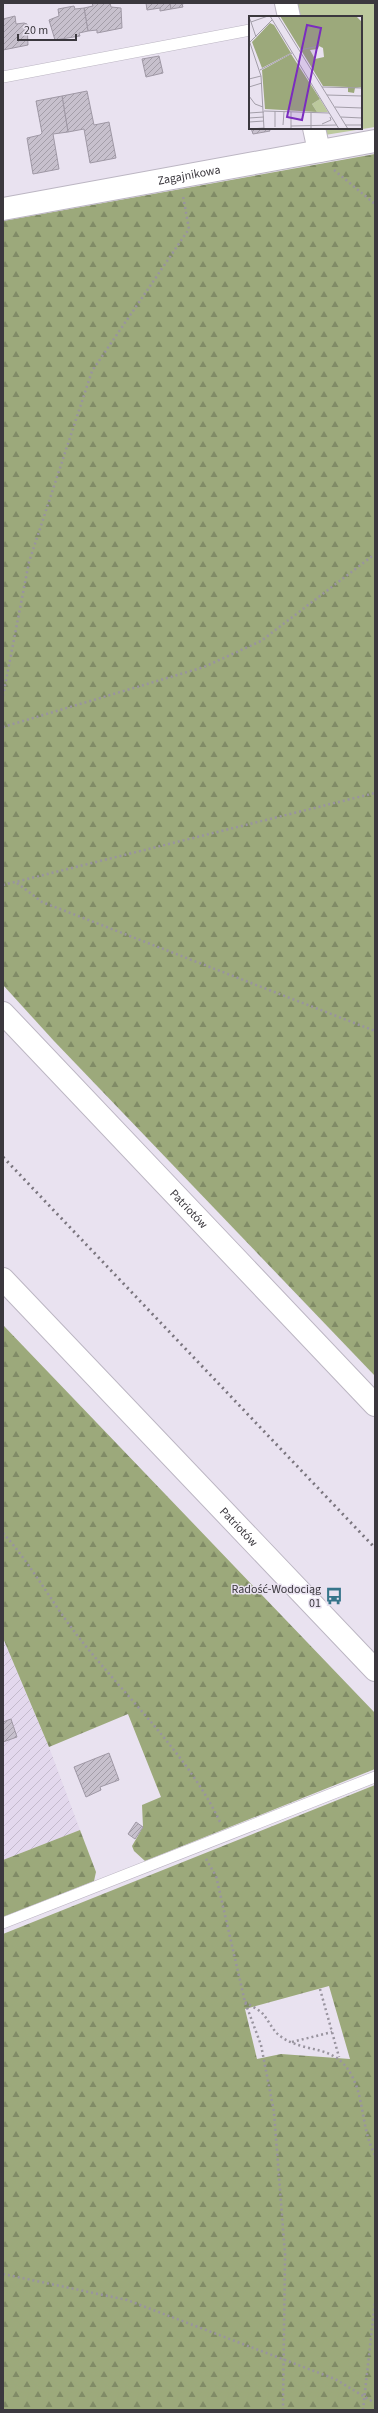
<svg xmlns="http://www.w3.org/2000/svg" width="378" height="2413" font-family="'Source Sans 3',sans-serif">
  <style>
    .industrial { fill: url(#industrial-furrows) }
    .grass { fill: #bcc99d }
    .forest { fill: url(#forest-firs); fill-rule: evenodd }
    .building { fill: url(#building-hatch); stroke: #9f98a5 }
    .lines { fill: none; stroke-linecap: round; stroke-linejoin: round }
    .lane-casing { stroke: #bcb6c3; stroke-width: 12 }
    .street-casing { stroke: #bcb6c3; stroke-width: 24 }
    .secondary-casing { stroke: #bcb6c3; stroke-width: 24 }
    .path { stroke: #99949f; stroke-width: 2.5; stroke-dasharray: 2 3; stroke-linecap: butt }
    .lane { stroke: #fff; stroke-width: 11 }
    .street { stroke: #fff; stroke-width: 22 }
    .secondary { stroke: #fff; stroke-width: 22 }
    .rail { stroke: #7a757e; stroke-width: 3; stroke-dasharray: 2 4; stroke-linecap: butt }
    .labels { text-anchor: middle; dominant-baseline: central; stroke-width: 3; stroke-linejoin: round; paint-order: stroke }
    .street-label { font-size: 12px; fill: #3b383e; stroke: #e9e2f0 }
    .poi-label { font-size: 12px; fill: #3b383e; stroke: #e9e2f0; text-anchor: end }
    .inset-road { fill: none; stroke: #a39ea9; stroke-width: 1 }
    .view { fill: #7b2cbf; fill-opacity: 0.15; stroke: #7b2cbf; stroke-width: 2 }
    .inset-edge { fill: none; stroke: #3b383e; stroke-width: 2 }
  </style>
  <defs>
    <pattern id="industrial-furrows" width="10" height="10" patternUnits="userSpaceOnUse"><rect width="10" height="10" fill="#e3d8ed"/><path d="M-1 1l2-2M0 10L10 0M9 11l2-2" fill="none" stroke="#c4bacc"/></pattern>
    <pattern id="forest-firs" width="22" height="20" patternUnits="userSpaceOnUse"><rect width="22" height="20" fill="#9ca97b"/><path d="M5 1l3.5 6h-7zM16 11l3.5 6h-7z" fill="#808b66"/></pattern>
    <pattern id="building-hatch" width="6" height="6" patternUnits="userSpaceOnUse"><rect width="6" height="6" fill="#c7c0cd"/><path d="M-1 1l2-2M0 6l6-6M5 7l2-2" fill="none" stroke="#a39da8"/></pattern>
  </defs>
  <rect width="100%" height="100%" fill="#e9e2f0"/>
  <polygon class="industrial" points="3,1638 49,1747 80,1830 3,1860"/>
  <polygon class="grass" points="297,3 375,3 375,127 325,135 323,128 361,128 361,17 301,17"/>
  <g class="forest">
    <polygon points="375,154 375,1376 54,1041 3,985 3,221"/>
    <polygon points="3,1325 375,1713 375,1769 145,1861 134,1851 132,1846 143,1827 142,1805 161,1797 128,1714 49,1747 3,1638"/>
    <path d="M375,1785V2410H3V1934ZM329,1986L350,2059L281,2054L257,2059L245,2009Z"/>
    <polygon points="80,1830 96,1872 94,1881 3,1917 3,1860"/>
  </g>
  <g class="building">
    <polygon points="92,3 110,3 111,7 121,8 122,28 97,33 97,30 88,31 84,8 93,6"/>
    <polygon points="146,3 170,3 171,9 160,11 160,8 147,10"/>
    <polygon points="170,3 187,3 182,4 183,7 171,9"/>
    <polygon points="74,6 75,9 84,8 88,31 79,33 80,36 55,40 49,20 59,16 58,9"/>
    <polygon points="15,16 16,24 24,23 27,24 28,45 3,50 3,19"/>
    <polygon points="159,56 163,73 146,77 142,59"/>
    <polygon points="87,91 94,125 109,122 116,158 90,163 84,129 68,132 62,96"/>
    <polygon points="62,96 68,132 53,134 59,169 33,174 27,138 40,135 42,133 36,101"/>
    <polygon points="251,128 269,128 270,131 253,134"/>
    <polygon points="11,1719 17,1737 3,1742 3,1722"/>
    <polygon points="109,1753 119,1780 100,1787 101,1790 86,1797 74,1767"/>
    <polygon points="136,1822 143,1827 135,1839 128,1834"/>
  </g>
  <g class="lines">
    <g class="lane-casing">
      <g id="lane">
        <polyline points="3,77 250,30"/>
        <polyline points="3,1923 375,1777"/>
      </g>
    </g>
    <g class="street-casing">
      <g id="street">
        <polyline points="286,3 289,17"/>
        <polyline points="314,128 319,151"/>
        <path id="s1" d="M3,209L375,141"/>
      </g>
    </g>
    <g class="secondary-casing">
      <g id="secondary">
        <path id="s2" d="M3,1013L375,1405"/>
        <path id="s3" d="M3,1279L375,1670"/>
      </g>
    </g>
    <g class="path">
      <polyline points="334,170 375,204"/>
      <polyline points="3,696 29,562 92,371 189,229 183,196"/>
      <polyline points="3,727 204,667 261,641 375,554"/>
      <polyline points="17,883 42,902 375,1031"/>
      <polyline points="3,885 375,793"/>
      <path d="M3,1533C32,1565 53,1605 80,1639C126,1697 189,1756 220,1822"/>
      <polyline points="206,1859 216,1876 245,2002 261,2045 274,2112 285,2254 283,2410"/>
      <polyline points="320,1989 339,2057"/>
      <path d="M245,2002C251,2006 258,2009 263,2014C269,2021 273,2031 280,2036C306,2055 334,2042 352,2076C365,2101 361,2128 375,2155"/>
      <polyline points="292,2042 332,2032"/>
      <polyline points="3,2274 127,2300 335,2379 375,2403"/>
      <polyline points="363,2410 375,2301"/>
    </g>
    <use href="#lane" class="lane"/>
    <use href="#street" class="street"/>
    <use href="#secondary" class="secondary"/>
    <polyline class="rail" points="3,1157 375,1548"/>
  </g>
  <defs>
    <g id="bus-bare" transform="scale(1.38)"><path d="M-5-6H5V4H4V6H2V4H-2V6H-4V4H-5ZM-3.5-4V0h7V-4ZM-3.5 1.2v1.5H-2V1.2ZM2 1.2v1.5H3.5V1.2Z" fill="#36748a" stroke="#e9e2f0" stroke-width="2.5" paint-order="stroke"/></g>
  </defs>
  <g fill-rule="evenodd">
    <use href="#bus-bare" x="334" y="1596"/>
  </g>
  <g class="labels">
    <g class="street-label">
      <text stroke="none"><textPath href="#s1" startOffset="189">Zagajnikowa</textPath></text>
      <text stroke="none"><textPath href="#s2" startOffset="270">Patriotów</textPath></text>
      <text stroke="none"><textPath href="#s3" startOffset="342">Patriotów</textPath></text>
    </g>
    <g class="poi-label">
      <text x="321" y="1589">Radość-Wodociąg<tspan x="321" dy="14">01</tspan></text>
    </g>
  </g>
  <g transform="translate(249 16)">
    <rect width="113" height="113" fill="#e9e2f0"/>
    <path d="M71,83L79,96H68L63,88Z" fill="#bcc99d"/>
    <path d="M31,0H107L113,6V24L91,27L113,24V71L106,72L105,77L99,76V71L74,70ZM70,30L74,32L75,41L66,43L61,34L69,33ZM21,7L25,9L42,37L13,52L3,26ZM42,38L71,83L63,88L68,96L16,93L13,54Z" fill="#9ca97b" fill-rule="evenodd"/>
    <path class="inset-road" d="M21,0L90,113M29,0L99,113M0,1L2,6L19,0M2,6L7,21M0,24L12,60L15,113M0,27L23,4M51,34L70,30M11,54L43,37M0,63L12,60M0,71L13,67M73,71L113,72M78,79L113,80M0,80L6,88L14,91M86,91L113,92M15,95L80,97M0,97L15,96M92,101L113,102M0,102L15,101M0,106L15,105M73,108L82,104L81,101M34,109L35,96M96,109H113M42,110L88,109M26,111V95M1,113L15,112M42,113V96M62,113V96"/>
    <path class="view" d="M58,9L72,12L53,104L38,101Z"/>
    <rect width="113" height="113" class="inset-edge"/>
  </g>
  <rect width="378" height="2413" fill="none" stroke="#3b383e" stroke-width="8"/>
  <path d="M18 34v6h58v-6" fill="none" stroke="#3b383e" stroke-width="2"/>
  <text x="24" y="34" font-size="12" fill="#3b383e" stroke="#e9e2f0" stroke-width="3" paint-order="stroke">20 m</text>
</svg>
